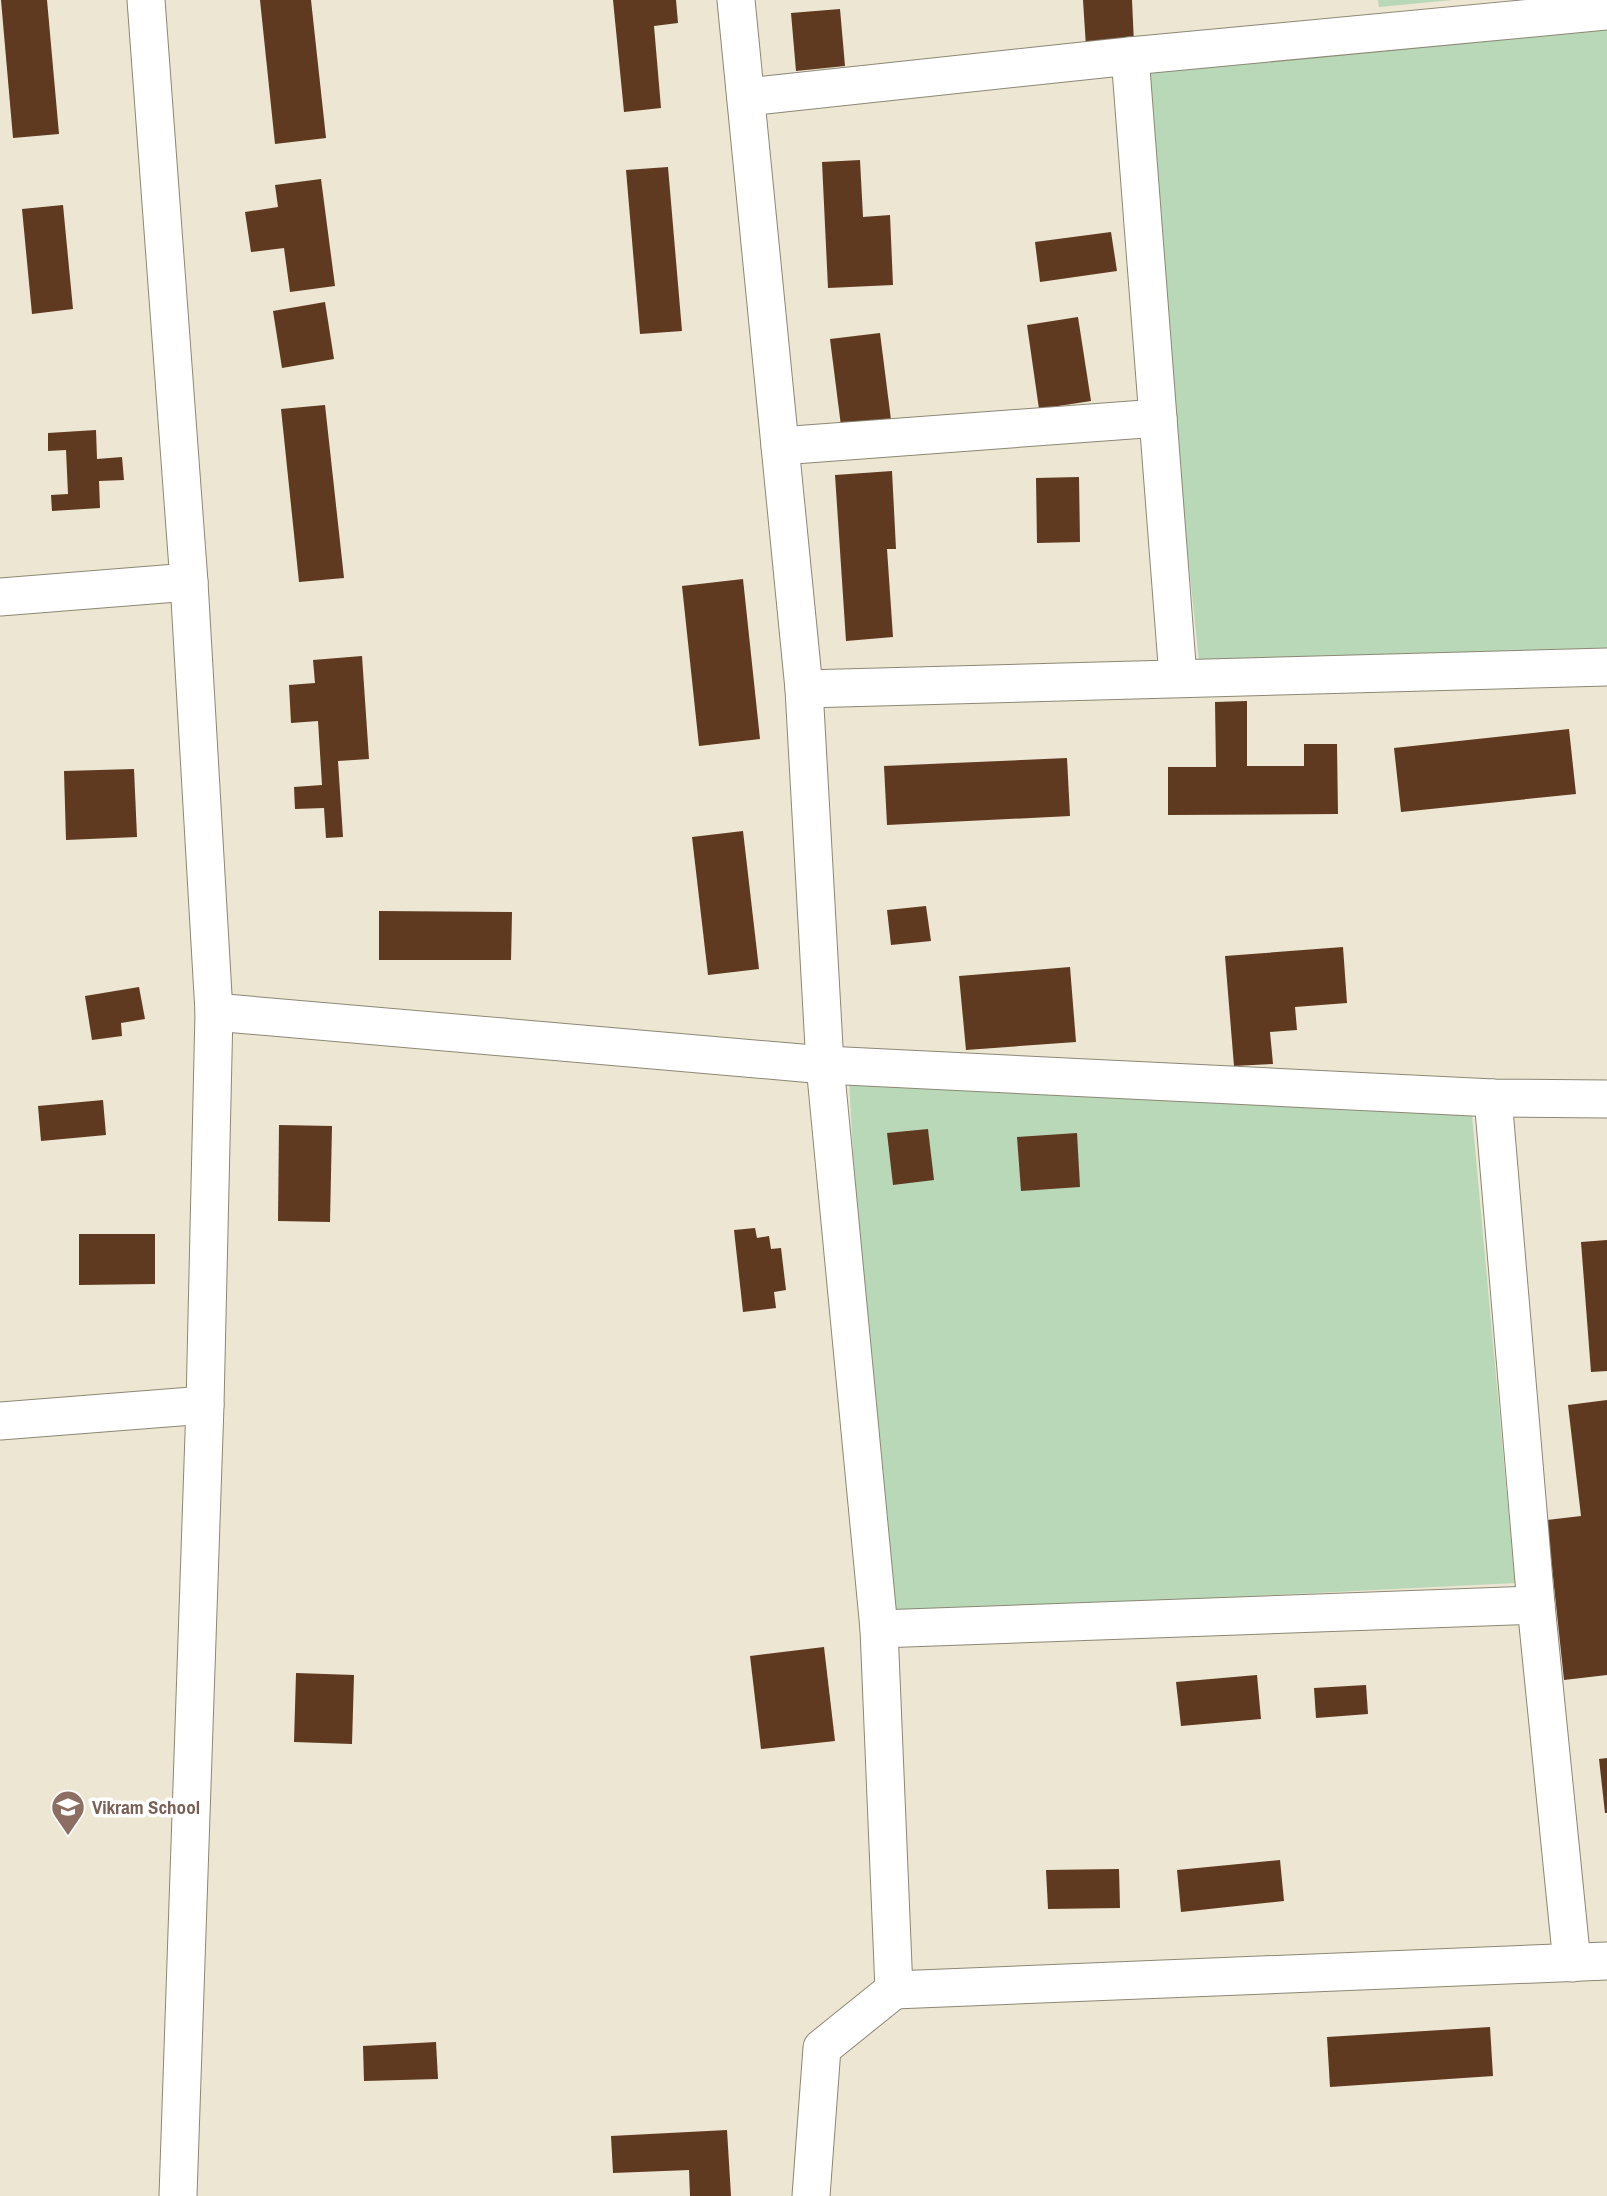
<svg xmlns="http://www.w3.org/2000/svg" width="1607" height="2196" font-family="'Archivo Narrow',sans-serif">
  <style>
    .green { fill: #b8d8b8 }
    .building { fill: #5f3920 }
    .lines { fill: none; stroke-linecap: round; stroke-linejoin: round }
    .street-casing { stroke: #8c8775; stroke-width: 39 }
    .street { stroke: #fff; stroke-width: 37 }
    .labels { text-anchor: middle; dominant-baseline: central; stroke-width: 7; stroke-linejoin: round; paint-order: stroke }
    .education-label { font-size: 19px; font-weight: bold; fill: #785e54; stroke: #fff; text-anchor: start }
  </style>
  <rect width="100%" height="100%" fill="#ece6d2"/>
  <g class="green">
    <polygon points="1378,0 1452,0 1379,7"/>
    <polygon points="1607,29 1607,657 1199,661 1137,71"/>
    <polygon points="849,1080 1472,1115 1515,1583 896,1614 859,1265"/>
  </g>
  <g class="building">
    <polygon points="1,0 47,0 59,134 13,138"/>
    <polygon points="260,0 311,0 326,138 275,144"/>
    <polygon points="613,0 676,0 678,23 654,26 661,108 624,112"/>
    <polygon points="1083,0 1132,0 1134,44 1086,47"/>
    <polygon points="840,9 845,66 796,71 791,13"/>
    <polygon points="860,160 863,217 890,215 893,285 828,288 822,162"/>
    <polygon points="668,167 682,331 640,334 626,170"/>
    <polygon points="321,179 335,286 290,292 284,248 251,252 245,212 278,207 275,185"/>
    <polygon points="63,205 73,309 32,314 22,209"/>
    <polygon points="1111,232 1117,271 1040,282 1035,242"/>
    <polygon points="325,302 334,359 282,368 273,311"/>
    <polygon points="1078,317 1091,401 1039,409 1027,325"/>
    <polygon points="880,333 891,420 841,426 830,339"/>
    <polygon points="325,405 344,578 299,582 281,409"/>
    <polygon points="96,430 97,459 122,457 124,480 99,481 100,508 52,511 51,495 68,494 66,450 48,451 48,433"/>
    <polygon points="892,471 896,549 887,549 893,637 846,641 835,475"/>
    <polygon points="1079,477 1080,542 1037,543 1036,478"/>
    <polygon points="743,579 760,739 699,746 682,586"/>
    <polygon points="362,656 369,759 338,761 343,837 326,838 324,808 295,809 294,787 322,785 318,721 291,723 289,685 315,683 313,660"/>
    <polygon points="1247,701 1247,766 1304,766 1304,744 1337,744 1338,814 1168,815 1168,767 1216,767 1215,702"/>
    <polygon points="1569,729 1576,794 1401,812 1394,748"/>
    <polygon points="1067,758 1070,816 887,825 884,766"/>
    <polygon points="134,769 137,837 66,840 64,771"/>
    <polygon points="743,831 759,969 708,975 692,837"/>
    <polygon points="926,906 931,941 891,945 887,910"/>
    <polygon points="379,911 512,912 511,960 379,960"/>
    <polygon points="1343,947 1347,1003 1295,1007 1297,1030 1270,1032 1273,1064 1234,1066 1225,956"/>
    <polygon points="1070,967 1076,1042 966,1050 959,976"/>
    <polygon points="139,987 145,1019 121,1023 122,1036 92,1040 85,996"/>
    <polygon points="103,1100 106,1135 41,1141 38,1106"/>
    <polygon points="279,1125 332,1126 330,1222 278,1221"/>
    <polygon points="928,1129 934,1180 893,1185 887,1133"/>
    <polygon points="1077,1133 1080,1187 1021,1191 1017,1137"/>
    <polygon points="755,1228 757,1238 769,1236 771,1249 781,1248 786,1290 774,1292 776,1308 743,1312 734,1230"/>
    <polygon points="79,1234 155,1234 155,1284 79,1285"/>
    <polygon points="1607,1240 1607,1371 1591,1372 1581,1242"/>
    <polygon points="1607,1400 1607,1675 1564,1680 1547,1520 1581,1516 1568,1405"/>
    <polygon points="824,1647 835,1741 761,1749 750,1656"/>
    <polygon points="296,1673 354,1675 352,1744 294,1742"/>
    <polygon points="1257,1675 1261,1719 1181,1726 1176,1682"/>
    <polygon points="1366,1685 1368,1714 1316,1718 1314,1688"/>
    <polygon points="1607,1758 1607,1813 1605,1813 1599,1759"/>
    <polygon points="1280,1860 1284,1901 1181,1912 1177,1870"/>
    <polygon points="1119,1869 1120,1908 1048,1909 1046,1870"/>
    <polygon points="1490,2027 1493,2076 1330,2087 1327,2037"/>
    <polygon points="436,2042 438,2079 364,2081 363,2046"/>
    <polygon points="727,2130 731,2196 690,2196 689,2170 613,2173 611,2136"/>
  </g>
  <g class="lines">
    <g class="street-casing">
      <g id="street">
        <polyline points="146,0 189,582 214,1012 205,1405 178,2196"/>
        <polyline points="736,0 804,689 825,1065 879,1629 894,1990 822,2048 811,2196"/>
        <polyline points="1130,56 1178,677"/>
        <polyline points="746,97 1130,56 1607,11"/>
        <polyline points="780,446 1158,418"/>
        <polyline points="0,597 189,582"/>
        <polyline points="804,689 1607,667"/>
        <polyline points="214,1012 825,1065 1493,1098 1607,1099"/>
        <polyline points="1493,1098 1536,1605 1572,1963"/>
        <polyline points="0,1421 205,1405"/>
        <polyline points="879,1629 1536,1605"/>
        <polyline points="894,1990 1607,1961"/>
      </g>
    </g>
    <use href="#street" class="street"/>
  </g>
  <defs>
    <g id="school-pin" transform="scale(1.75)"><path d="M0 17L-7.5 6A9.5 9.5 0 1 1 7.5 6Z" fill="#8d6e63" stroke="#fff"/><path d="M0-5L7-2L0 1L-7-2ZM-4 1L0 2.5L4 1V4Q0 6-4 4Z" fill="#fff"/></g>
  </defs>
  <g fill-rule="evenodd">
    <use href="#school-pin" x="68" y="1807"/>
  </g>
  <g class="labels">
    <g class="education-label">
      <text x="92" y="1807">Vikram School</text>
    </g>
  </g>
</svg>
